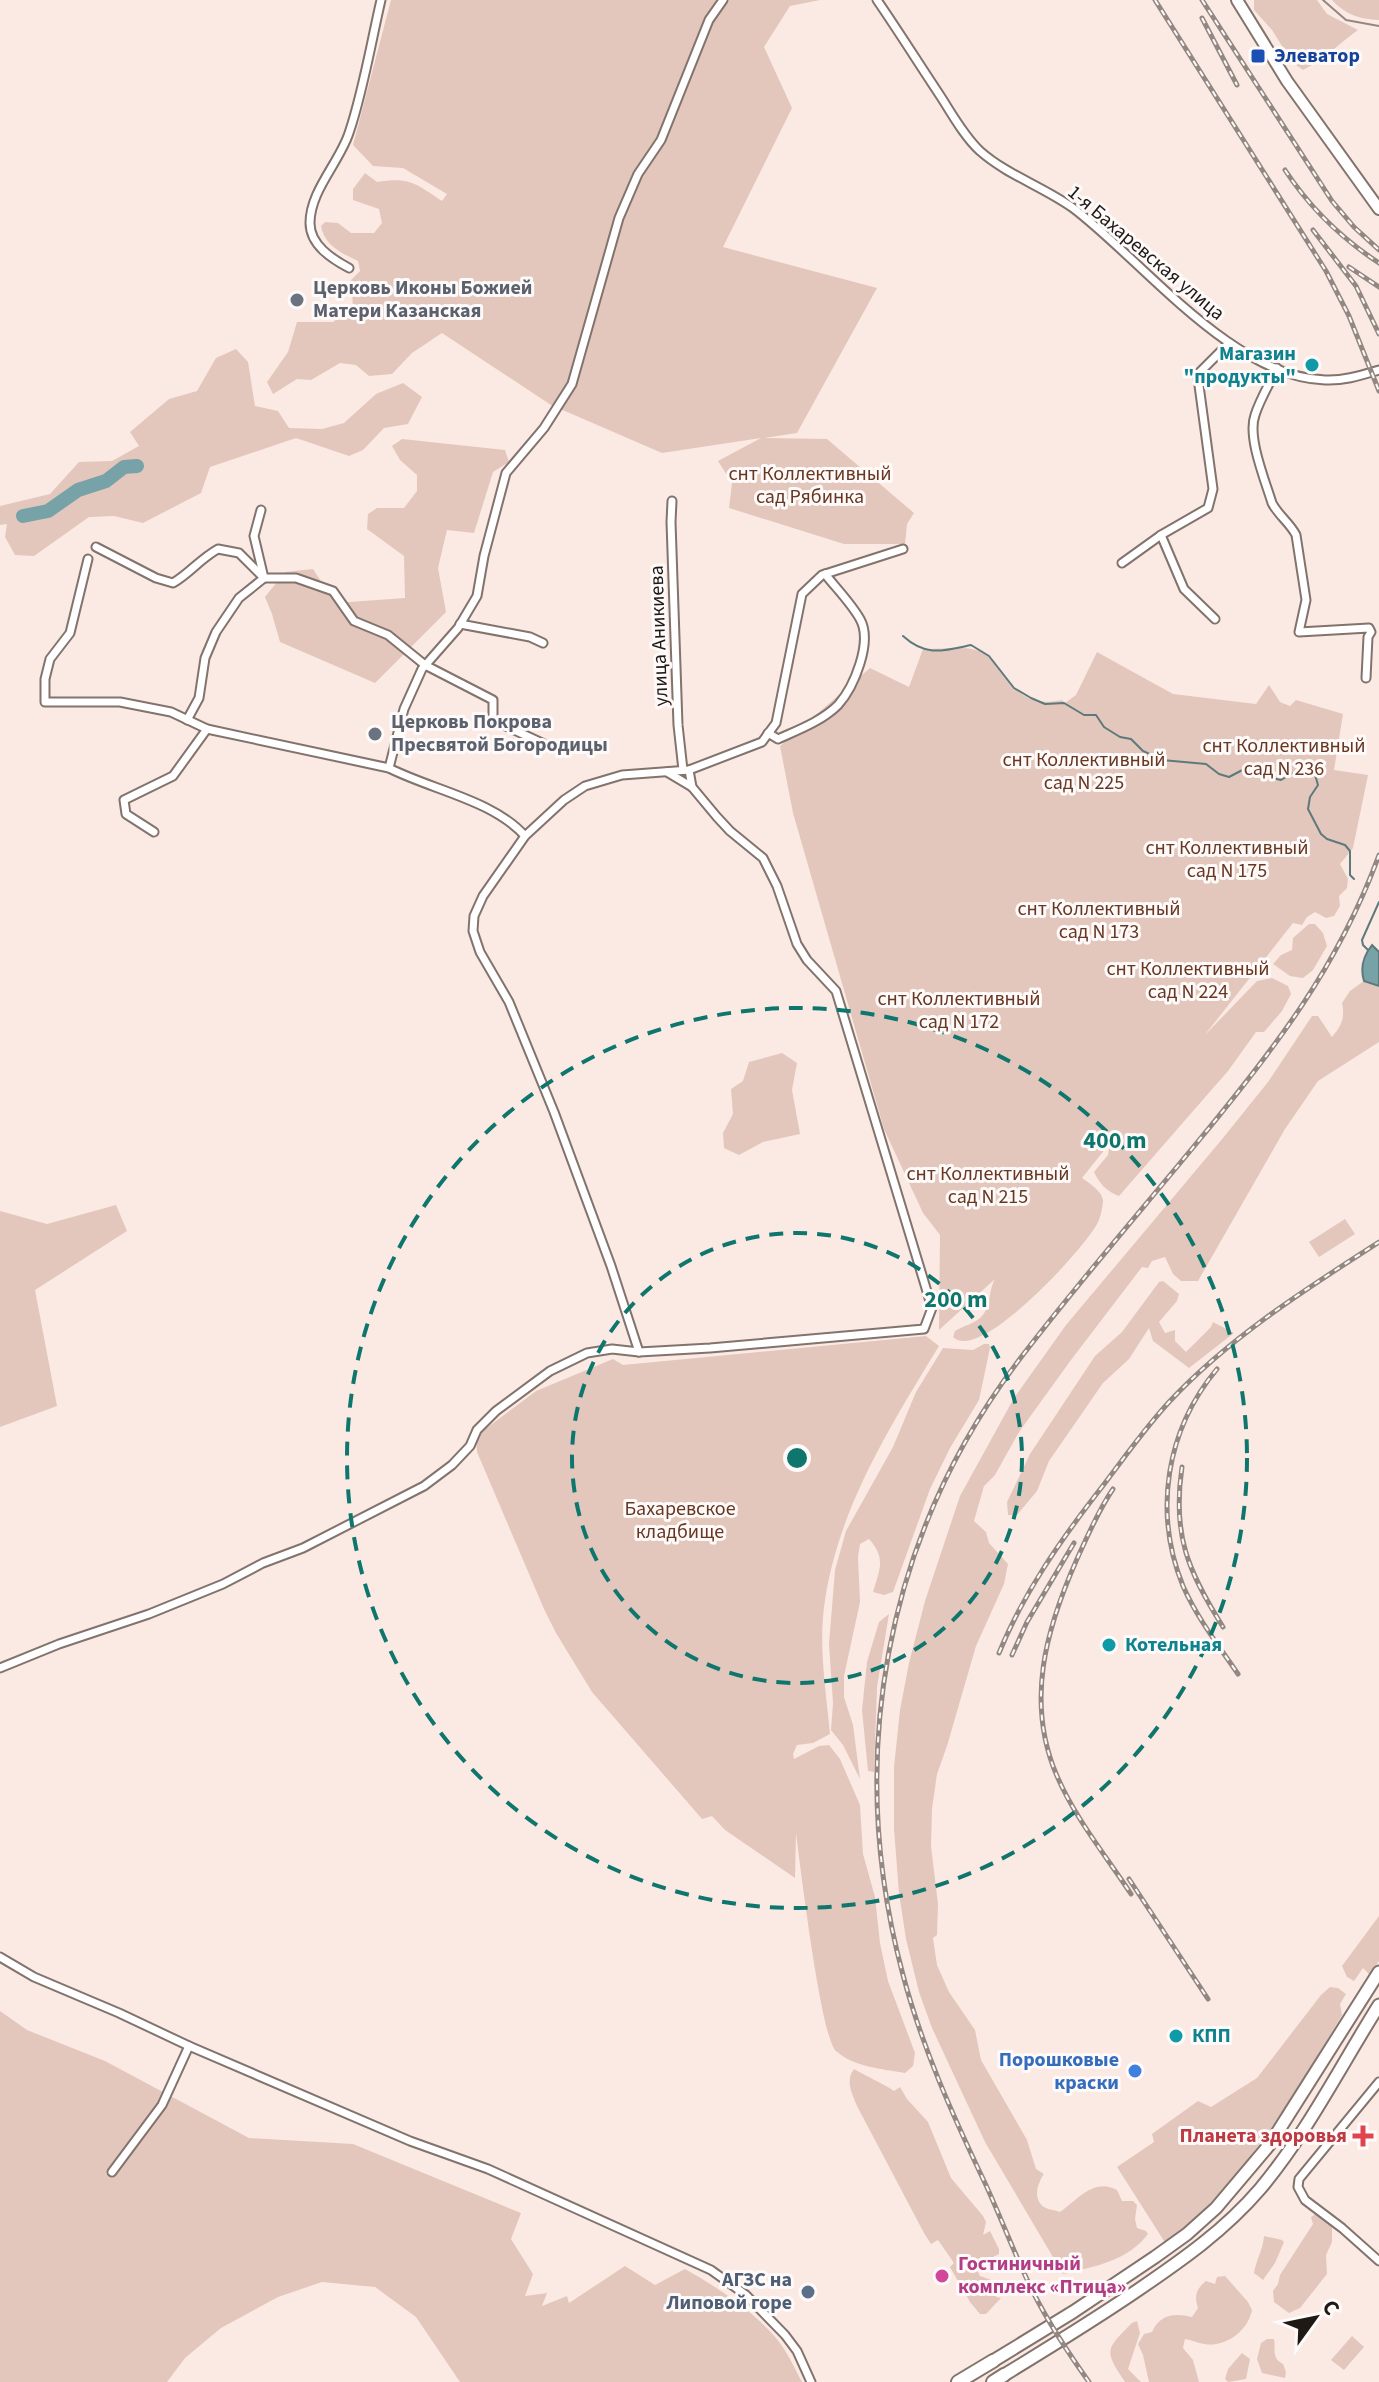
<svg xmlns="http://www.w3.org/2000/svg" width="1379" height="2382" font-family="'Source Sans 3',sans-serif">
  <style>
    .green { fill: #e3c7bc }
    .water { fill: #77a2a7; stroke: #5d797c; stroke-width: 2 }
    .lines { fill: none; stroke-linecap: round; stroke-linejoin: round }
    .stream { stroke: #5d797c; stroke-width: 2 }
    .river { stroke: #77a2a7; stroke-width: 14 }
    .minor-casing { stroke: #82736c; stroke-width: 11 }
    .secondary-casing { stroke: #82736c; stroke-width: 14 }
    .primary-casing { stroke: #82736c; stroke-width: 15 }
    .trunk-casing { stroke: #82736c; stroke-width: 16 }
    .minor { stroke: #fff; stroke-width: 7 }
    .secondary { stroke: #fff; stroke-width: 10 }
    .primary { stroke: #fff; stroke-width: 11 }
    .trunk { stroke: #fff; stroke-width: 12 }
    .tram { stroke: #938782; stroke-width: 2 }
    .rail-casing { stroke: #938782; stroke-width: 5 }
    .rail { stroke: #fefaf9; stroke-width: 2; stroke-dasharray: 6; stroke-linecap: butt }
    .ring { fill: none; stroke: #0f766e; stroke-width: 4; stroke-dasharray: 14 10 }
    .transit-dot { fill: #1a4fb4; stroke: #fefaf9; stroke-width: 3 }
    .worship-dot { fill: #6b7280; stroke: #fefaf9; stroke-width: 3 }
    .culture-dot { fill: #0f9aa8; stroke: #fefaf9; stroke-width: 3 }
    .shop-dot { fill: #3f7fe0; stroke: #fefaf9; stroke-width: 3 }
    .health-dot { fill: #e0444e; stroke: #fefaf9; stroke-width: 3 }
    .hotel-dot { fill: #d1479c; stroke: #fefaf9; stroke-width: 3 }
    .service-dot { fill: #5c6f8a; stroke: #fefaf9; stroke-width: 3 }
    .labels { text-anchor: middle; dominant-baseline: central; stroke-width: 6; stroke-linejoin: round; paint-order: stroke }
    .transit-label { font-size: 20px; font-weight: bold; fill: #164399; stroke: #fefaf9; text-anchor: start }
    .street-label { font-size: 20px; fill: #1f1916; stroke: #fefaf9 }
    .worship-label { font-size: 20px; font-weight: bold; fill: #5b616d; stroke: #fefaf9; text-anchor: start }
    .culture-label { font-size: 20px; font-weight: bold; fill: #0d838f; stroke: #fefaf9; text-anchor: start }
    .park-label { font-size: 20px; fill: #683722; stroke: #fefaf9 }
    .shop-label { font-size: 20px; font-weight: bold; fill: #366cbe; stroke: #fefaf9; text-anchor: end }
    .health-label { font-size: 20px; font-weight: bold; fill: #be3a42; stroke: #fefaf9; text-anchor: end }
    .hotel-label { font-size: 20px; font-weight: bold; fill: #b23c85; stroke: #fefaf9; text-anchor: start }
    .service-label { font-size: 20px; font-weight: bold; fill: #4e5e75; stroke: #fefaf9; text-anchor: end }
    .centre { fill: #0f766e; stroke: #fefaf9; stroke-width: 4 }
    .ring-label { font-size: 24px; text-anchor: middle; font-weight: bold; fill: #0f766e; stroke: #fefaf9; stroke-width: 6; stroke-linejoin: round; paint-order: stroke }
  </style>
  <rect width="100%" height="100%" fill="#fbeae3"/>
  <g class="green">
    <path d="M391,0H820L790,6L764,47L792,108L723,247L877,288L797,433L764,438L827,439L914,513L907,524L905,544H844L729,508L732,483L718,461L761,438L662,453L551,405L442,333L412,353L392,374L369,376L356,365L340,363L311,380L297,379L273,394L267,382L288,352L297,322H333L353,307L351,280L360,271L358,261C341,253 324,245 321,226L325,222L338,223L351,233H374L382,223L379,209L353,200V189L365,173L377,182C409,177 415,183 442,201L447,194L403,168L373,166L353,145Z"/>
    <path d="M1254,0H1317L1327,14L1358,30C1340,43 1323,60 1303,70L1292,62L1272,30L1254,10Z"/>
    <path d="M1332,0H1379V20C1359,19 1346,15 1332,0Z"/>
    <polygon points="236,349 248,362 255,406 278,411 289,428 322,429 344,423 376,394 403,383 422,397 408,424 384,428 363,450 349,456 296,438 210,467 201,493 143,523 114,516 89,517 34,556 15,555 5,537 7,524 0,525 0,506 50,494 79,462 112,461 139,446 130,432 169,399 197,391 216,358"/>
    <polygon points="402,439 505,450 509,462 493,472 474,533 447,530 438,568 446,612 375,683 280,642 272,614 265,597 285,572 313,569 335,603 405,598 404,556 367,529 368,514 377,508 404,508 417,491 417,475 400,460 392,446"/>
    <path d="M923,649C942,650 969,644 986,654C993,659 998,667 1003,674C1020,697 1033,706 1062,700L1065,703L1076,695L1097,652L1173,694L1256,704L1269,685L1280,702L1290,706L1296,700L1343,714L1334,770L1368,775L1353,848L1340,864L1348,879L1347,888L1339,896L1340,906L1334,916L1326,918L1315,912L1307,917L1302,925L1293,923L1204,1036L1257,981L1272,978L1288,986L1291,994L1282,1011L1264,1032H1256L1228,1071L1119,1196C1107,1192 1099,1183 1094,1172L1108,1155L1110,1143L1082,1178C1089,1183 1102,1191 1103,1200C1103,1207 1100,1219 1097,1224C1084,1249 979,1364 953,1337L955,1331C963,1326 973,1324 980,1318C991,1309 988,1291 995,1279L939,1330L940,1235L923,1213L884,1129L793,813L780,746L870,668L909,687Z"/>
    <polygon points="1309,924 1315,924 1323,933 1327,946 1313,970 1303,978 1290,976 1273,964 1281,955 1292,950 1293,938"/>
    <path d="M1368,978L1379,980V1042L1318,1081L1285,1129L1198,1281H1181L1173,1274L1165,1257L1152,1261L1148,1268L1142,1267L1071,1360L1019,1432L995,1475L984,1486L974,1521L986,1532L989,1543L1008,1564L1004,1584L976,1646L947,1746L937,1774L932,1809L931,1846L938,1904L937,1935L933,1938L937,1965L949,1992L975,2030L981,2060L1027,2140L1036,2169L1044,2174C1037,2184 1032,2201 1046,2208C1050,2210 1055,2210 1060,2212C1077,2200 1094,2177 1117,2190L1122,2201H1133L1137,2205L1135,2219L1137,2228L1146,2231L1148,2234C1128,2261 1093,2267 1063,2274L985,2142L932,2028L919,1992L906,1939L899,1893L894,1829V1767L900,1710L909,1663L925,1601L960,1496L1014,1398L1066,1325L1223,1138L1268,1082L1312,1016H1318L1332,1037C1342,1025 1345,1018 1342,1003L1350,991Z"/>
    <polygon points="782,1053 797,1063 792,1090 800,1134 763,1142 739,1155 724,1148 723,1133 733,1114 731,1089 743,1081 749,1062"/>
    <polygon points="116,1205 127,1231 35,1290 57,1406 0,1427 0,1211 47,1224"/>
    <polygon points="1345,1219 1355,1234 1319,1257 1309,1242"/>
    <polygon points="1163,1281 1179,1294 1177,1301 1159,1322 1165,1333 1175,1330 1175,1341 1186,1352 1211,1327 1213,1322 1234,1333 1189,1368 1153,1341 1149,1328 1129,1359 1103,1383 1049,1461 1037,1491 1017,1515 1008,1515 1007,1502 1030,1454 1095,1356 1122,1332 1159,1282"/>
    <path d="M926,1336L939,1346C891,1425 839,1507 825,1600C818,1645 826,1690 830,1734L813,1743L797,1745L793,1754L794,1759L819,1746L829,1745L840,1759L860,1805L863,1854L875,1897L880,1943L888,1981L915,2053L913,2066L905,2073C882,2069 854,2067 836,2051C821,2038 800,1864 796,1833L795,1878L725,1830L712,1816L702,1819L592,1692L556,1633L544,1609L477,1452L476,1440L480,1433L536,1391L613,1359L623,1365Z"/>
    <path d="M984,1344H989L990,1348L979,1400L950,1448L930,1489L893,1592L884,1595L873,1592C880,1569 886,1558 869,1539L860,1544L858,1557L860,1602L844,1676V1697L853,1725L860,1779L843,1745L831,1730L833,1703L829,1644L835,1570L846,1531L893,1447L916,1392L943,1348L973,1350Z"/>
    <polygon points="889,1614 877,1687 874,1772 868,1771 862,1710 867,1662 879,1622"/>
    <polygon points="1379,1916 1379,1961 1370,1975 1363,1968 1354,1981 1347,1977 1342,1966"/>
    <path d="M1330,1987L1338,1988L1346,1994L1340,2004L1342,2015C1304,2078 1269,2138 1220,2193C1204,2212 1184,2227 1166,2244L1117,2167L1154,2142L1152,2134L1198,2101L1211,2107L1257,2078L1321,1995Z"/>
    <path d="M0,2011L27,2030L105,2061L249,2138L353,2144L521,2213L511,2239L533,2274L525,2296L547,2293L542,2306L567,2296L569,2303L625,2266L655,2285L685,2269C717,2287 752,2310 776,2338C787,2351 794,2367 802,2382H460L416,2317L375,2287L322,2282L278,2297L221,2328L185,2358L167,2382H0Z"/>
    <path d="M854,2069C867,2077 881,2082 894,2091L900,2087L907,2099L928,2122L951,2178L983,2216L986,2222L983,2235L990,2231L999,2249V2254L975,2266L980,2276L991,2280L996,2290V2297L1001,2298L986,2314H980L970,2302L950,2267L954,2263L938,2240L931,2244L924,2233L857,2106C852,2093 845,2081 854,2069Z"/>
    <polygon points="1317,2213 1332,2227 1332,2242 1326,2255 1327,2274 1300,2308 1289,2313 1274,2302 1273,2291 1278,2284 1280,2275 1313,2224 1311,2217"/>
    <path d="M1264,2236L1282,2240L1284,2242L1275,2263L1263,2280L1254,2273C1256,2260 1263,2250 1264,2236Z"/>
    <path d="M1225,2276L1248,2302L1252,2310C1248,2331 1225,2348 1204,2344C1198,2343 1191,2340 1185,2339L1183,2348L1193,2360L1199,2382H1149L1143,2355L1138,2344L1144,2334L1152,2332C1160,2314 1175,2313 1192,2317L1198,2308C1194,2296 1196,2289 1206,2281L1215,2284L1217,2277Z"/>
    <path d="M1137,2321L1140,2333L1128,2369L1141,2382H1125C1104,2350 1105,2350 1132,2323Z"/>
    <polygon points="1352,2336 1364,2347 1344,2370 1331,2360"/>
    <path d="M1267,2339H1274C1276,2349 1271,2358 1283,2364L1286,2372L1285,2378L1262,2373L1257,2359L1261,2343Z"/>
    <polygon points="1242,2353 1250,2359 1246,2379 1228,2382 1225,2379 1228,2369"/>
  </g>
  <path class="water" d="M1372,945L1379,952V986L1364,981C1360,968 1364,955 1372,945Z"/>
  <g class="lines">
    <g class="stream">
      <path d="M903,636C926,657 943,651 971,645L989,656L1014,688L1031,698L1045,704L1064,703L1084,715H1096L1104,727L1120,737L1131,739L1143,751L1162,760L1206,764L1219,774L1229,777L1252,765L1268,777L1281,780L1308,764L1314,771L1318,785L1310,797L1308,809L1321,834L1327,839L1345,845L1350,851V875L1354,879"/>
      <polyline points="1368,950 1363,945 1362,940 1379,902"/>
    </g>
    <polyline class="river" points="23,516 48,511 78,490 106,481 124,467 137,466"/>
    <g class="minor-casing">
      <g id="minor">
        <path d="M877,0C899,32 919,64 941,97C952,114 964,136 980,151C1007,175 1044,187 1073,208C1143,261 1232,377 1325,380C1344,381 1362,375 1379,370"/>
        <path d="M349,268C332,259 310,245 310,223C310,191 339,163 349,133C363,92 371,43 381,0"/>
        <path d="M1277,368C1270,383 1260,399 1255,415C1247,437 1265,480 1272,503C1278,515 1290,523 1296,535L1306,600L1299,632L1369,628L1371,632L1368,637L1366,678"/>
        <polyline points="672,501 671,522 678,725 683,770"/>
        <polyline points="1161,535 1184,589 1215,619"/>
        <path d="M96,547L156,578L173,583C190,573 200,559 218,549L239,553L264,578H296L333,591L354,621L388,635L425,665L493,700V720L542,743"/>
        <path d="M88,559L70,633L50,659L45,679V702H120L171,712L207,729L389,768C432,790 493,800 525,836"/>
        <polyline points="1122,563 1161,535 1208,508 1213,489 1198,378 1199,373 1229,343"/>
        <polyline points="460,624 530,637 543,643"/>
        <polyline points="187,720 199,698 205,658 216,632 239,598 264,578 254,536 261,510"/>
        <path d="M768,733L778,739C798,730 822,721 838,705C854,687 873,642 860,619C851,603 836,588 825,574"/>
        <polyline points="389,768 404,709 422,669 458,628 477,596 484,556 506,473 544,428 572,384 619,218 638,174 661,140 709,20 723,0"/>
        <polyline points="667,772 692,787"/>
        <polyline points="154,832 126,814 124,800 173,776 207,729"/>
        <polyline points="639,1352 611,1266 554,1112 509,1002 480,952 473,931 474,916 483,896 525,836 564,800 585,786 622,775 689,770 762,742 776,723 802,594 822,575 903,549"/>
        <polyline points="0,1668 59,1644 149,1614 223,1584 263,1563 303,1548 424,1486 452,1465 470,1446 477,1430 496,1411 550,1371 587,1353 612,1349 639,1352 710,1348 924,1329 932,1308 836,991 807,960 797,944 777,886 763,858 730,831 717,817 692,787 689,770"/>
        <polyline points="0,1957 34,1977 119,2013 189,2046 410,2141 488,2169 711,2270 746,2295 785,2335 797,2351 811,2382"/>
        <polyline points="1379,2082 1299,2179 1298,2187 1305,2200 1342,2228 1379,2261"/>
        <polyline points="112,2172 162,2105 189,2046"/>
      </g>
    </g>
    <g class="secondary-casing">
      <polyline id="secondary" points="1237,0 1287,81 1379,209"/>
    </g>
    <g class="primary-casing">
      <g id="primary">
        <polyline points="993,2361 1073,2312 1155,2257 1187,2234 1216,2208 1270,2144 1379,1972"/>
        <path d="M1004,2375C1050,2347 1094,2320 1138,2290C1182,2260 1225,2230 1260,2189C1307,2133 1340,2067 1379,2005"/>
      </g>
    </g>
    <g class="trunk-casing">
      <g id="trunk">
        <polyline points="958,2382 993,2361"/>
        <polyline points="993,2382 1004,2375"/>
      </g>
    </g>
    <use href="#minor" class="minor"/>
    <use href="#secondary" class="secondary"/>
    <use href="#primary" class="primary"/>
    <use href="#trunk" class="trunk"/>
    <polyline class="tram" points="1323,0 1346,20 1379,26"/>
    <g class="rail-casing">
      <g id="rail">
        <polyline points="1155,0 1326,271 1349,316 1379,391"/>
        <polyline points="1202,0 1332,201 1354,227 1379,250"/>
        <polyline points="1202,18 1237,85"/>
        <path d="M1285,170C1310,208 1341,238 1379,263"/>
        <polyline points="1313,230 1356,286 1379,334"/>
        <polyline points="1349,267 1379,287"/>
        <path d="M1217,1369C1166,1430 1153,1512 1183,1586C1197,1618 1219,1646 1238,1674"/>
        <path d="M1182,1467C1172,1535 1188,1571 1223,1627"/>
        <path d="M1113,1489C1098,1511 1088,1535 1077,1559C1046,1629 1025,1702 1057,1776C1075,1818 1106,1856 1131,1894"/>
        <path d="M999,1653C1023,1594 1060,1541 1098,1492C1122,1461 1144,1429 1170,1401C1230,1337 1306,1289 1379,1242"/>
        <polyline points="1012,1655 1027,1622 1074,1543"/>
        <polyline points="1129,1879 1208,1999"/>
        <path d="M1089,2382C1069,2354 1050,2325 1034,2294C1016,2258 1002,2220 985,2183C953,2116 922,2047 903,1975C845,1759 884,1538 1019,1360C1077,1284 1140,1212 1200,1139C1275,1048 1338,967 1379,855"/>
      </g>
    </g>
    <use href="#rail" class="rail"/>
  </g>
  <g class="ring">
    <circle cx="797" cy="1458" r="225"/>
    <circle cx="797" cy="1458" r="450"/>
  </g>
  <rect class="transit-dot" x="1250" y="48" width="16" height="16" rx="4"/>
  <g class="worship-dot">
    <circle cx="297" cy="300" r="8"/>
    <circle cx="375" cy="734" r="8"/>
  </g>
  <g class="culture-dot">
    <circle cx="1312" cy="365" r="8"/>
    <circle cx="1109" cy="1645" r="8"/>
    <circle cx="1176" cy="2036" r="8"/>
  </g>
  <circle class="shop-dot" cx="1135" cy="2071" r="8"/>
  <path class="health-dot" d="M1359 2124h8v8h8v8h-8v8h-8v-8h-8v-8h8z"/>
  <circle class="hotel-dot" cx="942" cy="2276" r="8"/>
  <circle class="service-dot" cx="808" cy="2292" r="8"/>
  <g class="labels">
    <g class="transit-label">
      <text x="1274" y="56">Элеватор</text>
    </g>
    <g class="street-label">
      <text transform="translate(1146 253) rotate(40)">1-я Бахаревская улица</text>
      <text transform="translate(659 636) rotate(-92)">улица Аникиева</text>
    </g>
    <g class="worship-label">
      <text x="313" y="288">Церковь Иконы Божией<tspan x="313" dy="23">Матери Казанская</tspan></text>
      <text x="391" y="722">Церковь Покрова<tspan x="391" dy="23">Пресвятой Богородицы</tspan></text>
    </g>
    <g class="culture-label">
      <text x="1296" y="354" text-anchor="end">Магазин<tspan x="1296" dy="23">"продукты"</tspan></text>
      <text x="1125" y="1645">Котельная</text>
      <text x="1192" y="2036">КПП</text>
    </g>
    <g class="park-label">
      <text x="810" y="474">снт Коллективный<tspan x="810" dy="23">сад Рябинка</tspan></text>
      <text x="1284" y="746">снт Коллективный<tspan x="1284" dy="23">сад N 236</tspan></text>
      <text x="1084" y="760">снт Коллективный<tspan x="1084" dy="23">сад N 225</tspan></text>
      <text x="1227" y="848">снт Коллективный<tspan x="1227" dy="23">сад N 175</tspan></text>
      <text x="1099" y="909">снт Коллективный<tspan x="1099" dy="23">сад N 173</tspan></text>
      <text x="1188" y="969">снт Коллективный<tspan x="1188" dy="23">сад N 224</tspan></text>
      <text x="959" y="999">снт Коллективный<tspan x="959" dy="23">сад N 172</tspan></text>
      <text x="988" y="1174">снт Коллективный<tspan x="988" dy="23">сад N 215</tspan></text>
      <text x="680" y="1509">Бахаревское<tspan x="680" dy="23">кладбище</tspan></text>
    </g>
    <g class="shop-label">
      <text x="1119" y="2060">Порошковые<tspan x="1119" dy="23">краски</tspan></text>
    </g>
    <g class="health-label">
      <text x="1347" y="2136">Планета здоровья</text>
    </g>
    <g class="hotel-label">
      <text x="958" y="2264">Гостиничный<tspan x="958" dy="23">комплекс «Птица»</tspan></text>
    </g>
    <g class="service-label">
      <text x="792" y="2280">АГЗС на<tspan x="792" dy="23">Липовой горе</tspan></text>
    </g>
  </g>
  <circle cx="797" cy="1458" r="12" class="centre"/>
  <g class="ring-label">
    <text x="1115" y="1148">400 m</text>
    <text x="956" y="1307">200 m</text>
  </g>
  <g transform="translate(1315 2318) rotate(57)" stroke="#fefaf9" stroke-width="6" paint-order="stroke">
  <path d="M0-6L14 30L0 20L-14 30Z" fill="#1f1916"/>
  <text y="-12" font-size="22" font-weight="bold" text-anchor="middle" fill="#1f1916">С</text>
  </g>
</svg>
